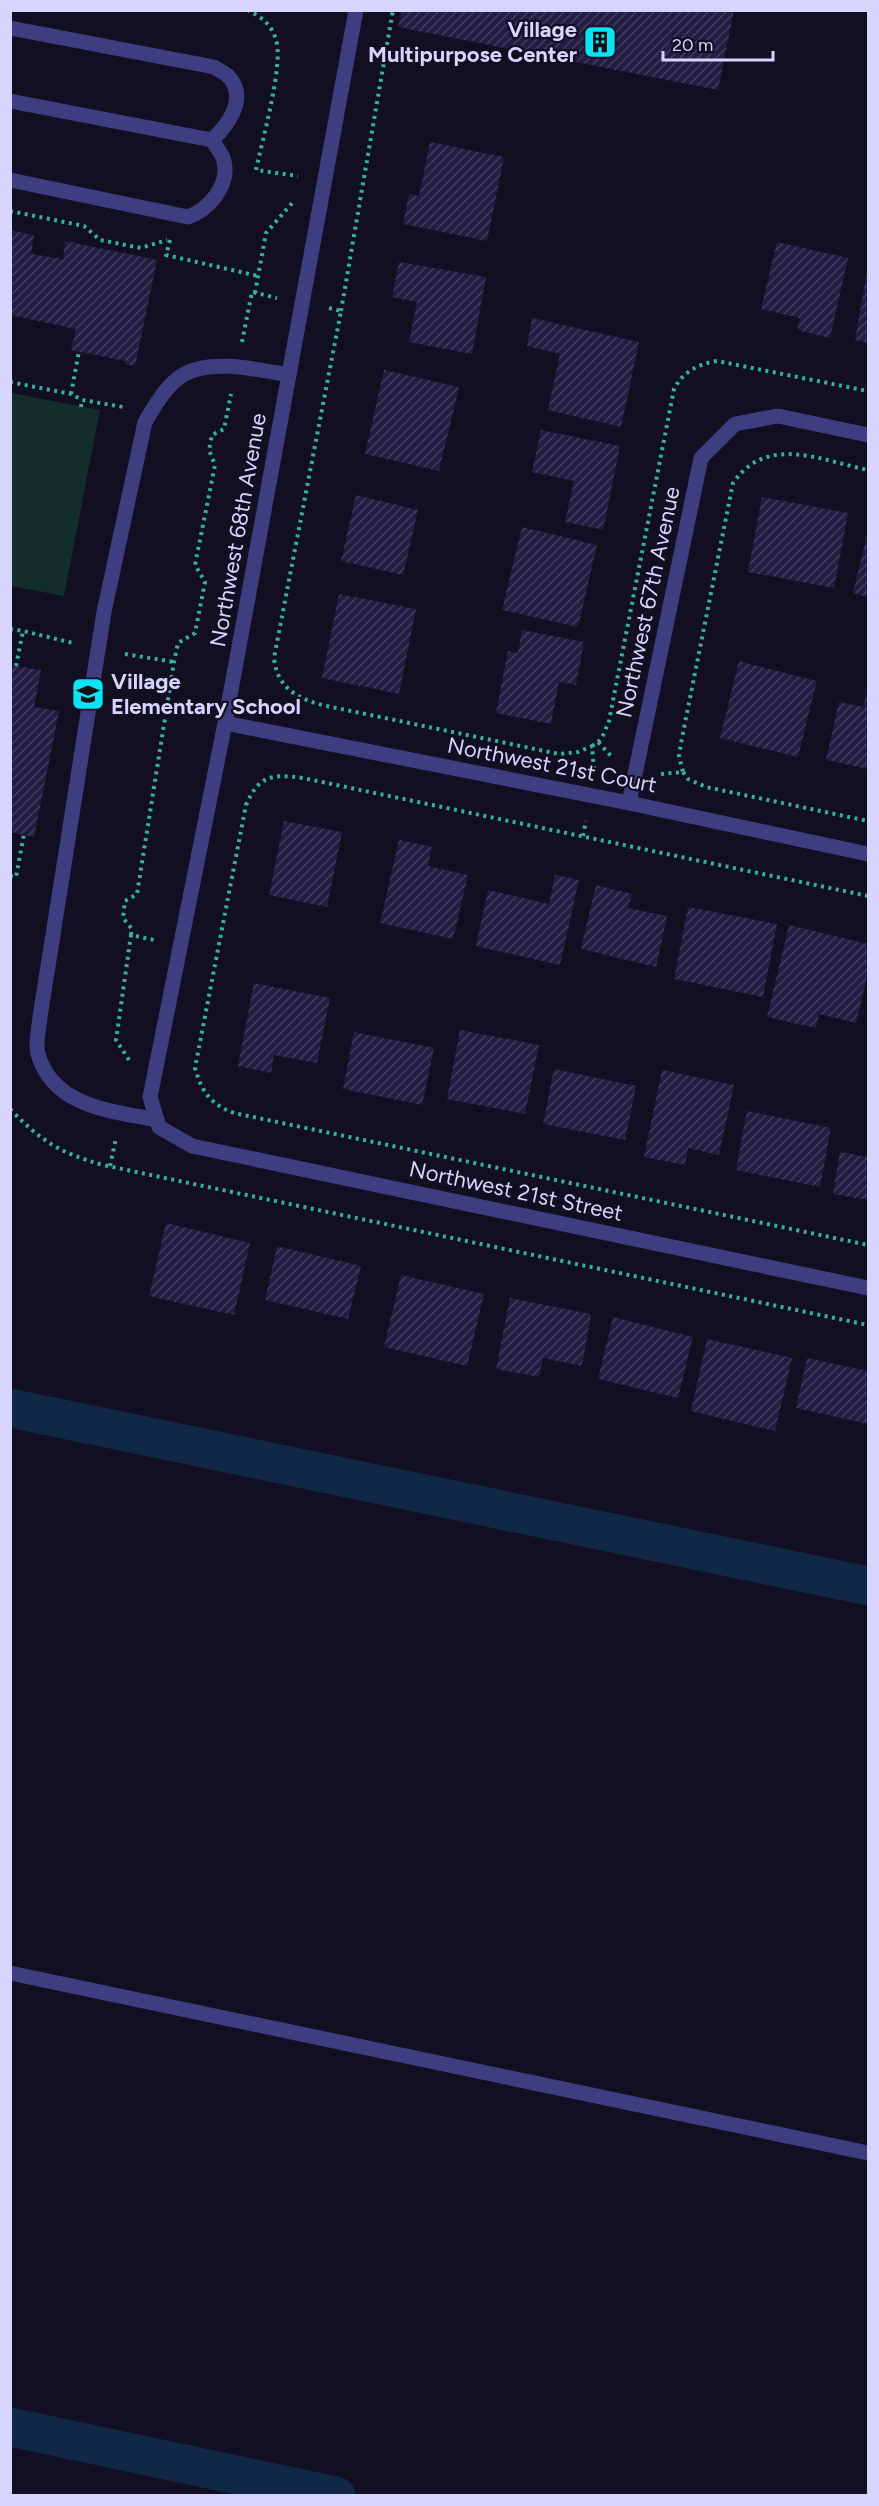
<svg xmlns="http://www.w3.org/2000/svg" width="879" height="2506" font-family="Figtree,sans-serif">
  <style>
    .green { fill: #132d2b }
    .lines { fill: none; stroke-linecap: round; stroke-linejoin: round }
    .canal { stroke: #102746; stroke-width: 39 }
    .building { fill: url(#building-hatch) }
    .path { stroke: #35b0a4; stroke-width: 4; stroke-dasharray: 3 4.5; stroke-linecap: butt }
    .minor { stroke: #3d3d80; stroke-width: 15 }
    .labels { text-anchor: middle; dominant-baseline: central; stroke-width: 4.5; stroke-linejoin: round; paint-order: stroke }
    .poi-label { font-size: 22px; font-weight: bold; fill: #d7d4fd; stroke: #120f23; text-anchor: end }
    .street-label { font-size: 22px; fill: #d7d4fd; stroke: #120f23 }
  </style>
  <defs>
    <pattern id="building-hatch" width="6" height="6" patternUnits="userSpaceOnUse" patternTransform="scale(1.5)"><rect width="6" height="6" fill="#231c43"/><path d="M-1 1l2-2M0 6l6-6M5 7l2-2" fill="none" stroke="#423c5f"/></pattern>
  </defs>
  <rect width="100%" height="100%" fill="#120f23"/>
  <polygon class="green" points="11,393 100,410 64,596 11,586"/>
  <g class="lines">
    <g class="canal">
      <polyline points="10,1408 868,1586"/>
      <polyline points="10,2427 336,2496"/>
    </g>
  </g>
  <g class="building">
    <polygon points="402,10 734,10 718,90 398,27"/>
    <polygon points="430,142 504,157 487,241 403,224 409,194 419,196"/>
    <polygon points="10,230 34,235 31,254 63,259 65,241 157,260 135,366 125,364 126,361 71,350 76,329 10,315"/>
    <polygon points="777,242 848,258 830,338 797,330 800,318 761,309"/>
    <polygon points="399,262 486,277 472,354 409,342 417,302 392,297"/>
    <polygon points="867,272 868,272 868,343 855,340"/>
    <polygon points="532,318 639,342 621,427 548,410 560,354 527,346"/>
    <polygon points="384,370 459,387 439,471 365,454"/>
    <polygon points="541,430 620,446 603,530 565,522 574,481 532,472"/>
    <polygon points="356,495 418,510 403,575 341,561"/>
    <polygon points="762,497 848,513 834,588 748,572"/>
    <polygon points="522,527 597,545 578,627 502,610"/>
    <polygon points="868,531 868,597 853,593"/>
    <polygon points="339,594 416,609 399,694 322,678"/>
    <polygon points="522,630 584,642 576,685 559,682 551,724 496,713 508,651 518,653"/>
    <polygon points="739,661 817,681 798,757 720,738"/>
    <polygon points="10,665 41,670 34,707 59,711 34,837 10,832"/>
    <polygon points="868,689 868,769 826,760 839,702 863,707"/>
    <polygon points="284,821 342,832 327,907 269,895"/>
    <polygon points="399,840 432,847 428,866 468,875 453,939 380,923"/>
    <polygon points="555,875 579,880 560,965 476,946 488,890 549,904"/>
    <polygon points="596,885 632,894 628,908 667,916 656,967 581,949"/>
    <polygon points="688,907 777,924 763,997 674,979"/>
    <polygon points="789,925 868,944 868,972 856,1023 819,1014 816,1028 767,1017"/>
    <polygon points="254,983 330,998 317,1063 274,1055 271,1073 238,1066"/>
    <polygon points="460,1030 539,1045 525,1114 447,1099"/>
    <polygon points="354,1032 434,1048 422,1105 343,1089"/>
    <polygon points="554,1069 636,1086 625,1140 543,1124"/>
    <polygon points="662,1070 734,1085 719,1155 688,1148 685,1165 644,1157"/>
    <polygon points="747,1111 831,1128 820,1187 736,1170"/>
    <polygon points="840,1152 868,1157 868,1200 833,1194"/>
    <polygon points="166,1223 250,1243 234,1315 149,1296"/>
    <polygon points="277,1246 361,1266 348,1319 265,1300"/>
    <polygon points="401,1275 484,1294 467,1366 384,1347"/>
    <polygon points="510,1298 591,1314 582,1366 543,1358 539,1377 496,1369"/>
    <polygon points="613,1317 693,1337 678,1398 598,1379"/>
    <polygon points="707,1339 792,1358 775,1431 691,1411"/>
    <polygon points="807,1358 868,1371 868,1424 796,1408"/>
  </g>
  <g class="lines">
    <g class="path">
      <path d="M247,10C261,16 272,25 276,40C284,64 262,141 256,170L298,176"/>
      <polyline points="10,211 84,226 100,240 141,248 167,240"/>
      <polyline points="170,240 166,255 258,276"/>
      <polyline points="255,293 266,233 293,202"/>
      <path d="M329,308L341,311L274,658C277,687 296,698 322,705L559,754L578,752L592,746L594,770"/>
      <polyline points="341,311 393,10"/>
      <polyline points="242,342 252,292 277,298"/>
      <polyline points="10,382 71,394 82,400"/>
      <polyline points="71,394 79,351"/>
      <polyline points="81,407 82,400 123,407"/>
      <polyline points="10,629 23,631"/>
      <polyline points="125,654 174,662"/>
      <polyline points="16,666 23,631 73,643"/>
      <path d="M598,742L602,738L609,721L674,389C683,372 698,364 717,361L868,391"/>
      <polyline points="592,746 598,742 611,756"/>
      <polyline points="683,772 688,779 706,787 868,821"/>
      <path d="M661,774L683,772L679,756L681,743L733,483C767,434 820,460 868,470"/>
      <polyline points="583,836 586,821"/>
      <polyline points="10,876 16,877 24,834"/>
      <path d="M868,896L303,778C272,774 259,775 246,805L195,1068C202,1092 210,1104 234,1113L868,1245"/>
      <polyline points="131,935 132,929 123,918 125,901 137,894 174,662 178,643 195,633 205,582 195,565 215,465 209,450 212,435 224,429 231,394"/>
      <polyline points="129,1060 116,1040 131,935 154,940"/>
      <path d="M10,1109C41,1141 60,1153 103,1165L868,1325"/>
      <polyline points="110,1166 116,1138"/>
    </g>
    <g class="minor">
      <polyline points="356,10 225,723 150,1097 159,1127 192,1146 868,1288"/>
      <path d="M10,28L214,67C219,70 227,74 230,78C247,100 228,125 212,140"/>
      <path d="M10,101L212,140C215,146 223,154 224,161C230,186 208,210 188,217L10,180"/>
      <polyline points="225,723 629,803 868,854"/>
      <polyline points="629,803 701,458 735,424 778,416 868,435"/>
      <path d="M157,1120C112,1111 53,1107 38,1054C35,1044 39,1028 40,1017L104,612L145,422C155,406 166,385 183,375C210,358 260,370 289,375"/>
      <polyline points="10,1973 868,2153"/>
    </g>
  </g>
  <defs>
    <g id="building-square" transform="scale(1.725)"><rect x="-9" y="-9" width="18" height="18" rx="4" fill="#0ce2f1" stroke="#120f23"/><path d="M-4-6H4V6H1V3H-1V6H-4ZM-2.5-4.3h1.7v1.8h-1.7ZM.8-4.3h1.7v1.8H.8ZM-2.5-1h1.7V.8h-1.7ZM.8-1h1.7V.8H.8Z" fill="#111"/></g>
    <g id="school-square" transform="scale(1.725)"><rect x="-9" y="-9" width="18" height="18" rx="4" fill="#0ce2f1" stroke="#120f23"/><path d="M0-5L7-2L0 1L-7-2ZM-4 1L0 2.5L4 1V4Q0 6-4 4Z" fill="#111"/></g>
  </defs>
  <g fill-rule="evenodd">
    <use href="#building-square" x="600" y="42"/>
    <use href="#school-square" x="88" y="694"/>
  </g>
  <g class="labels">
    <g class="poi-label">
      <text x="577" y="29">Village<tspan x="577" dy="25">Multipurpose Center</tspan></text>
      <text x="111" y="681" text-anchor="start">Village<tspan x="111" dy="25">Elementary School</tspan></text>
    </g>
    <g class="street-label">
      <text transform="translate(238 530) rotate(-80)">Northwest 68th Avenue</text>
      <text transform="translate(648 602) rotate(-78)">Northwest 67th Avenue</text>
      <text transform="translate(552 765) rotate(11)">Northwest 21st Court</text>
      <text transform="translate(516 1191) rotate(12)">Northwest 21st Street</text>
    </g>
  </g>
  <rect width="879" height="2506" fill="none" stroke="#d7d4fd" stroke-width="24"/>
  <path d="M663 51v9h110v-9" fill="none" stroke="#d7d4fd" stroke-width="3"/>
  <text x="672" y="51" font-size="18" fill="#d7d4fd" stroke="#120f23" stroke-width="4.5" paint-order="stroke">20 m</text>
</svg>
